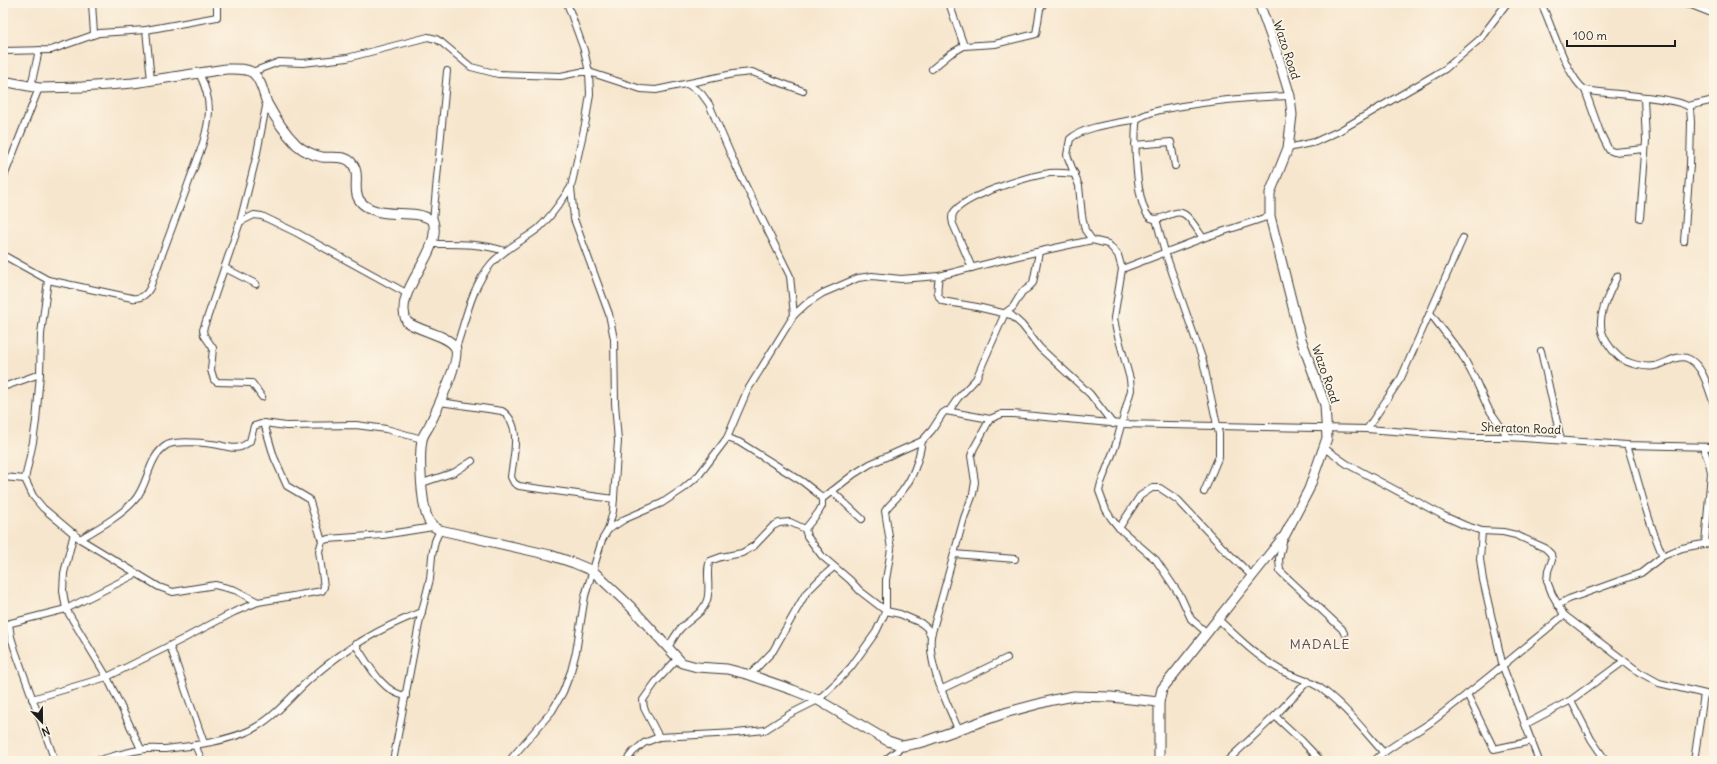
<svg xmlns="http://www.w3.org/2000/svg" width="1717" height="764" font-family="Delius,sans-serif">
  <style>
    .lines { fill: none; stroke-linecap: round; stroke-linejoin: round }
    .street-casing { stroke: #3d3a37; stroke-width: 8 }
    .secondary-casing { stroke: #3d3a37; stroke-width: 11 }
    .street { stroke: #fff; stroke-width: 6 }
    .secondary { stroke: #fff; stroke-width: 9 }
    .labels { text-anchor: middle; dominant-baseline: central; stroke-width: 3.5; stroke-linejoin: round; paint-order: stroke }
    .street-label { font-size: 12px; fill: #1c1c1c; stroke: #fcf5e5 }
    .quarter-label { font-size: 14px; letter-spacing: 1px; fill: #624c5d; stroke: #fcf5e5 }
  </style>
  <rect width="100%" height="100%" fill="#fcf5e5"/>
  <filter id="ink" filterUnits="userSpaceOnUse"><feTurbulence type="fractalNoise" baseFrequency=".025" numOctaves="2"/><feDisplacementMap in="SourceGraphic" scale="8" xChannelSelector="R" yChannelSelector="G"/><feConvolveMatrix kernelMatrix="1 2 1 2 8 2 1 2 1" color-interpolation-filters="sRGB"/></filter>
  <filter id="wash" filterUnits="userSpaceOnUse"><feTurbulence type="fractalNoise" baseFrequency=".012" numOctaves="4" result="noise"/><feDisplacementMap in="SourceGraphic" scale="16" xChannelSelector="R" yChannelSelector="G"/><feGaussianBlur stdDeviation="0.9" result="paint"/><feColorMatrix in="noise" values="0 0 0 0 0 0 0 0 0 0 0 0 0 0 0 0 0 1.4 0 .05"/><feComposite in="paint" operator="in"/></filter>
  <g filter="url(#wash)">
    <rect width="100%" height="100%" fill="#f7e6ce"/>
  </g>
  <g filter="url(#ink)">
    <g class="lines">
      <g class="street-casing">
        <g id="street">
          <polyline points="92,3 94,34"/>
          <polyline points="567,3 584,50 589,72 590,94 586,120 571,187 574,219 609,314 614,339 615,403 618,441 613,511 608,530"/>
          <polyline points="949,3 964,46"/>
          <path d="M1541,3C1552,25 1566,76 1585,90C1603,94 1681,97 1690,108L1691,122L1690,165L1684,241"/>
          <polyline points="1686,3 1714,14"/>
          <polyline points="146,30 151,80"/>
          <polyline points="3,51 51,50 99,33 146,30 217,17 217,3"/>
          <polyline points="932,69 950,54 964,46 995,44 1036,34 1040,9 1044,3"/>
          <polyline points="252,72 279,62 303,63 347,58 428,37 436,39 441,42 471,67 498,74 561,76 580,72 589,72 641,89 656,90 733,74 752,72 803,91"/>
          <polyline points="687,84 701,93 709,104 734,162 790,276 794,315"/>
          <polyline points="31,86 39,50"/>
          <polyline points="1585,90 1600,132 1609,150 1614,152 1645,149"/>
          <polyline points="1688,106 1714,100"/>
          <polyline points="1135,145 1171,142 1175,166"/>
          <polyline points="1288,148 1315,142 1339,131 1445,69 1480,39 1507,3"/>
          <polyline points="3,179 39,88"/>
          <polyline points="1640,218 1646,141 1644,98"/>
          <polyline points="1156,219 1165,252 1203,361 1219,434 1219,456 1204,492"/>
          <polyline points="433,221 447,71"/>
          <polyline points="240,222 254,215 262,216 297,233 408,294"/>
          <path d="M1203,238C1198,231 1191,218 1184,214C1173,208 1162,223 1151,218C1136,211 1133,134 1137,119C1150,111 1166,109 1182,106C1218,100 1252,97 1290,96"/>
          <path d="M1092,240L1085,230L1082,216L1079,186L1067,155L1070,139C1084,126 1119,123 1137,119"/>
          <path d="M431,244C457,244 480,243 505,251"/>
          <path d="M3,255L48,280L132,298C141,299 146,296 150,288C163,250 178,213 191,176C199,155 208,133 209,111C209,97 205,85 199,73"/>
          <polyline points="225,268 256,284"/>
          <path d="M972,268L953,224C952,219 951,216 954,212C966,195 1029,176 1050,173C1058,172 1066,173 1075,174"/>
          <polyline points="1122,269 1203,238 1270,216"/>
          <path d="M939,276C938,286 935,294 942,301L977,307L1011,315L1022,325L1040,348L1090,394L1113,424"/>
          <path d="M1617,276C1611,291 1600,309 1601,325C1601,336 1611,350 1619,357C1626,363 1645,368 1654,366C1665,365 1677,353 1689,359C1704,367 1708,389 1714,404"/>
          <polyline points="48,280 41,334 40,374 36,421 33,442 25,479 33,496 43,508 80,539 159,587 173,592 215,585 235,590 258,602"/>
          <polyline points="1430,313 1462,355 1474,377 1488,408 1508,437"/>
          <path d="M456,348C466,319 471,288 491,264C504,249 524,240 539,228C552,216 561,201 571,187"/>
          <polyline points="1541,351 1561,440"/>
          <polyline points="3,387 40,374"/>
          <polyline points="262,397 252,383 217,382 214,380 211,370 213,348 204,335 203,330 240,222 256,158 267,101"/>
          <path d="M440,402L502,411C523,424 513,458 511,477L514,483L519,486L614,499"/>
          <polyline points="949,411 958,398 976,379 1005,313 1013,307 1022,292 1028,288 1033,283 1039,252"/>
          <polyline points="264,423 274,457 287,486 309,499 322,541"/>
          <polyline points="1367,429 1401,378 1463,238"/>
          <polyline points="727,438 739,442 803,482 817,493 822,499 822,506 818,513 805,529 807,536 822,556 850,580 860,591 886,611 900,614 921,623 927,628 931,636"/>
          <path d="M1627,445C1640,483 1646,519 1663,556"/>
          <polyline points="1703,447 1709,463 1711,472 1705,544"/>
          <polyline points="1324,448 1347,464 1444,516 1464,525 1482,531 1503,532 1516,535 1545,548 1551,554 1552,560 1548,571 1547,581 1552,594 1564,615 1639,672 1659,683 1714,696"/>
          <polyline points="3,477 25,479"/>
          <polyline points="422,483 455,472 472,461"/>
          <polyline points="832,491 862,519"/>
          <polyline points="822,499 854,474 870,464 922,441 932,430 943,413 946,411 990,419"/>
          <polyline points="1119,528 1140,496 1152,488 1160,488 1178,500 1223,548 1252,576"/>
          <polyline points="1482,531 1480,559 1483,580 1503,667 1539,761"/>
          <polyline points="74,533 64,573 63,591 66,609 107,677 141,749"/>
          <polyline points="1284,537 1279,559 1280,571 1342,629 1344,633"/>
          <path d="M80,539C98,528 119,517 133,502C149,486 147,457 167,445C177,440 208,443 219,445C231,448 239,451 250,441L254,426L264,423L286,426L356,425L386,429L422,439"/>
          <polyline points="954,554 1015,559"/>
          <polyline points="1557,605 1569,599 1641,573 1663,556 1682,548 1714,542"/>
          <path d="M1217,618C1237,637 1257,657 1282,671C1295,678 1311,680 1323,690C1346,707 1364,731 1383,752"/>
          <polyline points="9,624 11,637 15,650 55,761"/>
          <polyline points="3,625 66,609 136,574"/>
          <path d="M355,644C368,663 382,693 406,696"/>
          <polyline points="170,646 204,743"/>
          <path d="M668,647C672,641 676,634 680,629C689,619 703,614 707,600C711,588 705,569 710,561L721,557L742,553L754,546L773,526L779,523L790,522L805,529"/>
          <polyline points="750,675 773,651 806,593 821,578 834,567"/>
          <polyline points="942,689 1007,658"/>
          <polyline points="1467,694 1494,749 1532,741"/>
          <polyline points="32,699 107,677 183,639 234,612 258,602 322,591 324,587 319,551 322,541 328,539 383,535 433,527"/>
          <polyline points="1571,700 1591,739 1606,761"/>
          <polyline points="1275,716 1302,741 1321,761"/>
          <polyline points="1526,724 1571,700 1624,661"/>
          <path d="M958,729C946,700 928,667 931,636L964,518L973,494L975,482L971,456L974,448L990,419L1002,414H1013L1121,424L1367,429L1473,437H1508L1627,445L1714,447"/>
          <polyline points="659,737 644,708 643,700 655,683 677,659"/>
          <polyline points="195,745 202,761"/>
          <path d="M96,761C111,757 125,752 140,750C148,748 157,749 165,749C189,747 235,740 256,727C277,715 292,695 310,679C343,650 381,627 422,612"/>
          <polyline points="393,761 420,619 430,579 432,556 435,541 440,530"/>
          <polyline points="509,761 552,711 563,692 571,671 576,652 585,596 602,540 608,530 625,519 662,503 683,489 699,475 727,438 747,391 794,315 806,304 823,293 858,278 872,276 901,279 939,276 1018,256 1092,240 1108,244 1113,249 1118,255 1122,269 1114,318 1116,329 1130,379 1131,390 1115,447 1101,483 1099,491 1106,510 1111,518 1119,528 1156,560 1181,597 1191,619 1206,632"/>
          <path d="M626,761L633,752L644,743L659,737L736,733L765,730L790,714L818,700L836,683L851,667L876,632L886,611V580L891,549L885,511C890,503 898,498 903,490C914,476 919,459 922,441"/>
          <polyline points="884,761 903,746"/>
          <polyline points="1227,761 1275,716 1308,681"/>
          <path d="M1374,761C1391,744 1414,735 1434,720C1478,686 1521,651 1564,615"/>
          <polyline points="1694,761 1704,694"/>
        </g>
      </g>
      <g class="secondary-casing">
        <g id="secondary">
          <path d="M3,81L39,88L82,87L133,83L226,69C234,69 247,68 253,73C262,81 263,93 267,103C275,118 285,133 297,145C304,151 313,155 322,157C331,158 344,155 351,162C365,177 344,197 371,209C390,218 415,208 433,221C443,254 391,291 407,322C419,331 448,335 455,347C462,358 436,411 430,424C428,429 423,434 422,440C419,456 421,507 429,521C432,526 435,528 440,530L550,555L574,563L593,571L630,606L682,663L697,667L727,669L750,675L793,690L818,700L888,741L903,746L923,742L1008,712L1053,700L1074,696L1111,697L1159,702"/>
          <polyline points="1159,761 1159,702 1162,689 1285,535 1309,489 1327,438 1325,405 1301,339 1270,216 1270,193 1288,148 1292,115 1290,96 1277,53 1259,3"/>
        </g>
      </g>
      <use href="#street" class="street"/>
      <use href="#secondary" class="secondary"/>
    </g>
  </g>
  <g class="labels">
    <g class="street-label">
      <text transform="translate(1287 50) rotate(72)">Wazo Road</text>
      <text transform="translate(1326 374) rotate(71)">Wazo Road</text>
      <text transform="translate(1521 428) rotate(2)">Sheraton Road</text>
    </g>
    <g class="quarter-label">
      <text x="1320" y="644">MADALE</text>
    </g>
  </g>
  <rect width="1717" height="764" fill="none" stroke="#fcf5e5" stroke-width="16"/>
  <g transform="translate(42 722) rotate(158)" stroke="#fcf5e5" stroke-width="3" paint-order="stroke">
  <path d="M0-3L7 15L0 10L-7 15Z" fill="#1c1c1c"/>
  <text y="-6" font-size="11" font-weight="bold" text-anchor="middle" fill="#1c1c1c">N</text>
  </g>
  <path d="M1567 40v6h108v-6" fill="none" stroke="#1c1c1c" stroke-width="2"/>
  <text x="1573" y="40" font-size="12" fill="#1c1c1c" stroke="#fcf5e5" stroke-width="3" paint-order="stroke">100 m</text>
</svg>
